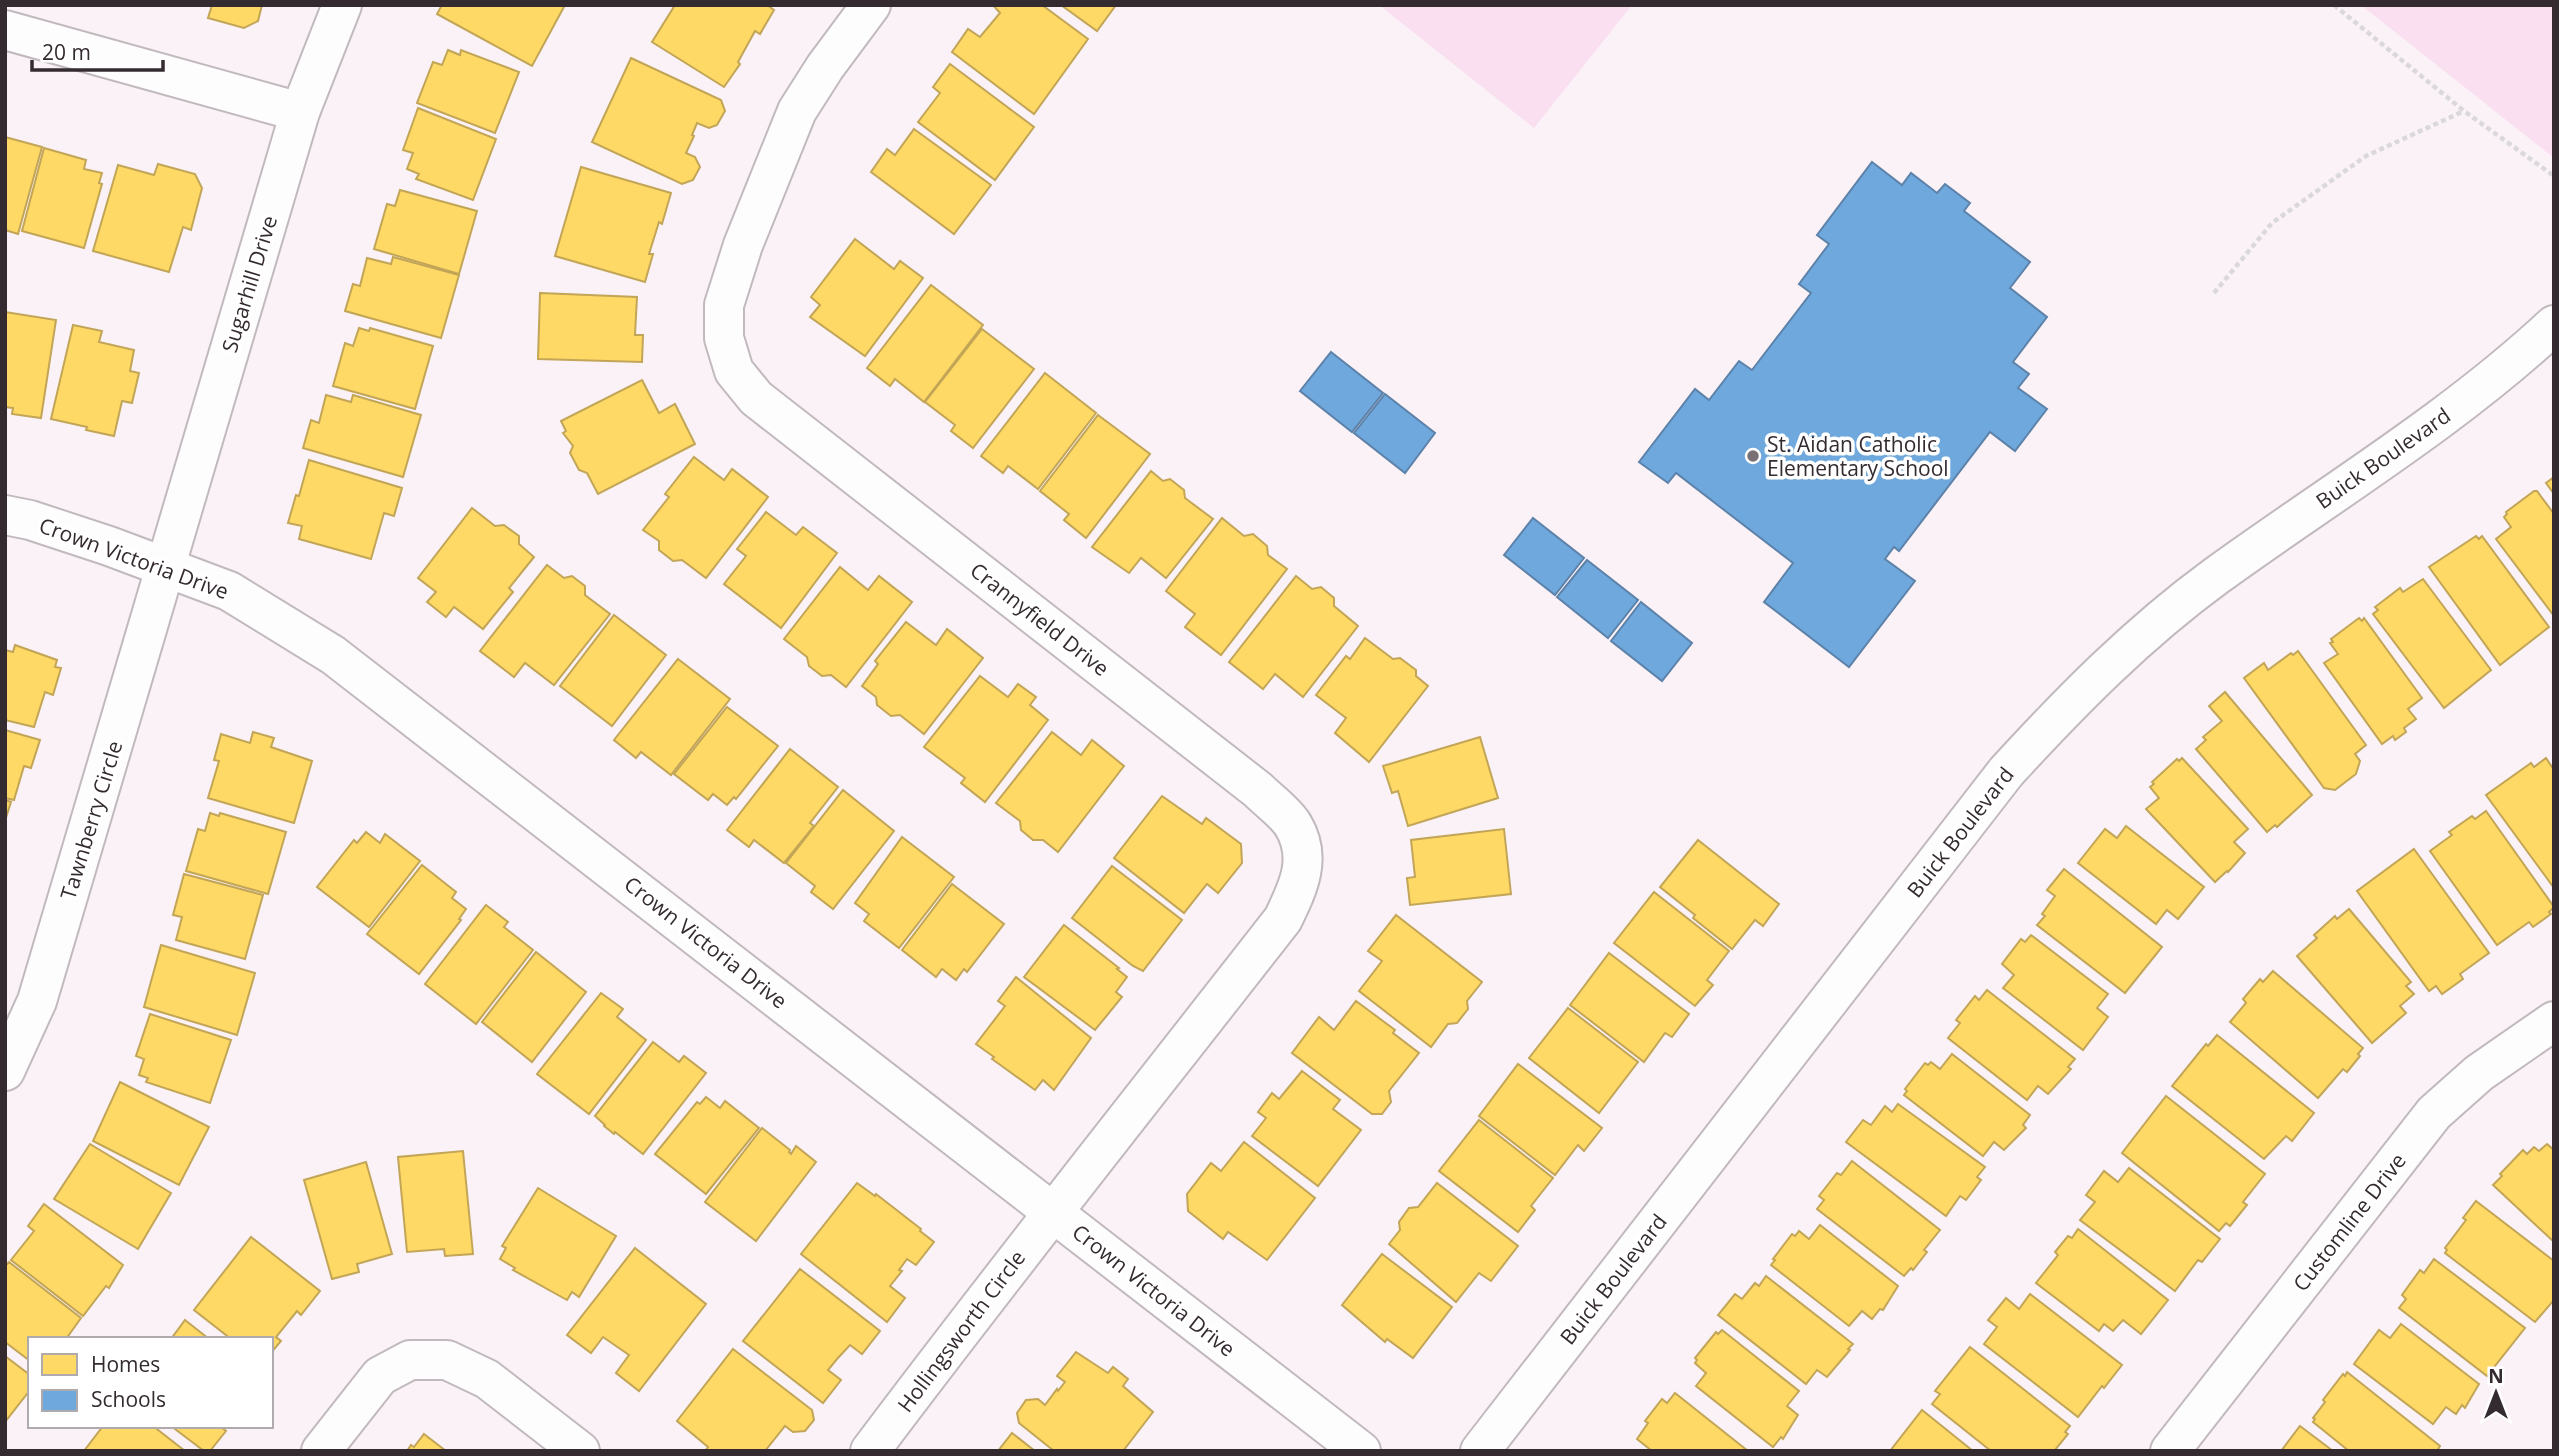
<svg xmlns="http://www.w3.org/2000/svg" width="2559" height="1456" font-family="'Open Sans',sans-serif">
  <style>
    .park { fill: #fadff0 }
    .homes { fill: #ffd966; stroke: #c2a556; stroke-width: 2 }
    .schools { fill: #6fa8dc; stroke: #5d82a9; stroke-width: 2 }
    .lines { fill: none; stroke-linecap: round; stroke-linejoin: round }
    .minor-casing { stroke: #c1b9be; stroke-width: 42 }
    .tertiary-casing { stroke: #c1b9be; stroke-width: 42 }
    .path { stroke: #dad8d9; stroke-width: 4.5; stroke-dasharray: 5 3.5; stroke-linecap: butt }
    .minor { stroke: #fefdfe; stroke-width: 38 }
    .tertiary { stroke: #fefdfe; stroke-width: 38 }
    .poi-dot { fill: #797176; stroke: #fff; stroke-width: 2.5 }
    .labels { text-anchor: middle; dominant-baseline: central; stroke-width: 7; stroke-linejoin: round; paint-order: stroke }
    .street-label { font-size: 21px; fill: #342b31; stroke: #fff }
    .poi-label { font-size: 21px; fill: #342b31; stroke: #fff; text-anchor: start }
  </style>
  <rect width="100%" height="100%" fill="#faf2f7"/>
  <g class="park">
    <polygon points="1379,5 1632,5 1534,128"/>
    <polygon points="2361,5 2554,5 2554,158"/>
  </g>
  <g class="homes">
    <polygon points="212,5 262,5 258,21 244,28 208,18"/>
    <polygon points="442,5 565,5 532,66 437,14"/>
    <polygon points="675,5 767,5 774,10 760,34 755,31 738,62 740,64 724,87 652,42"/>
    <polygon points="993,5 1042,5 1088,39 1034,114 952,52 968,29 980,37 1000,13"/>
    <polygon points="1061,5 1116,5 1097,31"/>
    <polygon points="448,50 460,55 461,50 519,72 495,133 417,103 433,62 442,65"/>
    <polygon points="631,58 721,100 725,111 717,125 709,128 697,123 692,135 694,136 686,153 695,157 700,167 693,180 682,184 592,142"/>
    <polygon points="950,64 1034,127 995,180 918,122 940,93 933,87"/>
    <polygon points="418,108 496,139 473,200 416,179 419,174 407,169 413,153 403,150"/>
    <polygon points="914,129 991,185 954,234 871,172 887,149 895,155"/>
    <polygon points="5,137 42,147 18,234 5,230"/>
    <polygon points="44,148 86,160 84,169 102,173 99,183 102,184 84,248 22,231"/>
    <polygon points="158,164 195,174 202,188 191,230 183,227 169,272 93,251 118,165 154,175"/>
    <polygon points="581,167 671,193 662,224 659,222 649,254 653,254 645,282 555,256"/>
    <polygon points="400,190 477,211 459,274 374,249 387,204 395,206"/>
    <polygon points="855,239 894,269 900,261 923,278 865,356 810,317 820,305 811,297"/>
    <polygon points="393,257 459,275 441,338 345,311 353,284 360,286 367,258 391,264"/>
    <polygon points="931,285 983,325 924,402 895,379 890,386 867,368"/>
    <polygon points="540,293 637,297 635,335 643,335 642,362 538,359"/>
    <polygon points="5,312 56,320 41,418 12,414 13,408 5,407"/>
    <polygon points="73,325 102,331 99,342 134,350 130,371 139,373 132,403 122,401 114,436 86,430 87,427 51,419"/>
    <polygon points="359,328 369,331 370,328 433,346 415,409 333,386 345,343 353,346"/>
    <polygon points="982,329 1034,369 973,448 951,431 955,425 925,402"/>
    <polygon points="1045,373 1096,413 1038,489 1008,466 1003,473 981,456"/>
    <polygon points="642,380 659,413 675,404 695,444 598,494 587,473 579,470 570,453 573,446 563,433 566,431 561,421"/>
    <polygon points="326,395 351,402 353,395 421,415 403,477 303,448 311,420 319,423"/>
    <polygon points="1098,415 1150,454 1086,538 1064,520 1069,514 1040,491"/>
    <polygon points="694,457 724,480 732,469 768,497 706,578 682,560 673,561 659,550 659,541 643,530 669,497 665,494"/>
    <polygon points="309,460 402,488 394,516 384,513 371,559 299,539 302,526 288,523 296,495 299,496"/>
    <polygon points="1151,471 1163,481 1170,479 1184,490 1185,498 1213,519 1166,578 1141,558 1129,573 1092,547"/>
    <polygon points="2554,477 2554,494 2546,483"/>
    <polygon points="2534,491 2537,491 2554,514 2554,616 2496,539 2511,527 2504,517 2507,514 2506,512"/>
    <polygon points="472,508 495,526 504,525 519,536 519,544 534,557 509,588 513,592 483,629 454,607 446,617 427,602 436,592 418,578"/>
    <polygon points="766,512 796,535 803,527 837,553 781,628 724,584 746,556 737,549"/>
    <polygon points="1222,518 1244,536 1253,534 1267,546 1268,555 1287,569 1221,655 1185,627 1195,614 1166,591"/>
    <polygon points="2476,536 2479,539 2482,536 2549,627 2500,665 2429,567"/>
    <polygon points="547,565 564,578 572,576 585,586 585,595 610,614 554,685 525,663 514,677 480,651"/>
    <polygon points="840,567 868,590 879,576 912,602 846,687 831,675 822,676 809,666 807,657 784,639"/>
    <polygon points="1296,576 1312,589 1321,587 1334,598 1334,606 1358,626 1303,697 1275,674 1263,689 1229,662"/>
    <polygon points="2423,579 2491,670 2444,708 2373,614 2378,610 2375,607 2400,588 2403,592"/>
    <polygon points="614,615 666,655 612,726 560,686"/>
    <polygon points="2359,618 2362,621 2364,618 2422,698 2408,709 2416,719 2404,728 2406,732 2395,740 2393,736 2382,744 2324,663 2338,654 2330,643 2333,642 2331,639"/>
    <polygon points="906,622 936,645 947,629 983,658 924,734 900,715 891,716 877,705 876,697 862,686 878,664 875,661"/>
    <polygon points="1365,638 1393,659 1400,658 1416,670 1416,676 1428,686 1369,762 1335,733 1346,718 1316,695 1346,656 1350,659"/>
    <polygon points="15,645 57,660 55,667 61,668 53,695 45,692 34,727 5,720 5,650 13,652"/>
    <polygon points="2298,651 2366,745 2355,754 2360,761 2356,774 2335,790 2324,788 2244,678 2264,663 2268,670 2291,653 2293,655"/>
    <polygon points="678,659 730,699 671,775 641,752 636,758 614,740"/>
    <polygon points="980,676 1008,697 1018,684 1036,697 1030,705 1048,720 985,802 961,783 965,778 924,747"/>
    <polygon points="2225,692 2312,795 2277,827 2275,825 2267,832 2196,749 2206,740 2203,737 2222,721 2209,706"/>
    <polygon points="727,707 778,746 736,799 734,797 727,805 713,794 708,800 674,774"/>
    <polygon points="5,730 40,740 31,768 24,766 14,800 5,798"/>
    <polygon points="253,732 274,738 271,747 312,761 294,823 208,798 219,761 214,760 221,734 250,743"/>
    <polygon points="1052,732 1081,755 1092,740 1124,766 1058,852 1043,840 1033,840 1021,830 1020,821 996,803"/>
    <polygon points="1480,737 1498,798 1408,826 1398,791 1392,793 1383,766"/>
    <polygon points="790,749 838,787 810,823 814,826 784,863 754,840 749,847 727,830"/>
    <polygon points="2182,758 2248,829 2234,842 2245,853 2228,872 2227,871 2215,882 2146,809 2159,798 2150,787 2154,784 2152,782 2177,759 2179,761"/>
    <polygon points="2546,758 2554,770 2554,888 2486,795 2531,763 2534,767"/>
    <polygon points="843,790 894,831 833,909 811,892 815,886 786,863"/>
    <polygon points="1162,796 1202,824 1206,818 1241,844 1242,863 1218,893 1207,884 1184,913 1114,858"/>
    <polygon points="5,800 11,802 5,821"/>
    <polygon points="2486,811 2554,907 2549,912 2551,914 2533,927 2529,922 2497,945 2430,851 2452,835 2449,832 2472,816 2475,819"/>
    <polygon points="210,813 219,816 220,813 286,832 268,894 186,871 198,829 205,831"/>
    <polygon points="2126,826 2204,887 2178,919 2167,910 2156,924 2078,863 2105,829 2117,838"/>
    <polygon points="1504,829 1511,894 1410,905 1407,878 1415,877 1411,840"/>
    <polygon points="366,832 380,843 385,834 420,861 369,927 317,887 354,840 357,843"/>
    <polygon points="902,837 954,877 899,948 864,921 869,914 855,903"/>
    <polygon points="1698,840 1779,904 1763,926 1755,920 1732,949 1693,918 1695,915 1660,887"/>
    <polygon points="2414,849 2489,953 2460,974 2463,979 2442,994 2436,986 2429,991 2357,891"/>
    <polygon points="422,865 456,892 452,898 466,909 459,919 461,920 419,974 367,934"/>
    <polygon points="1112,866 1182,920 1143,971 1133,966 1072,918"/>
    <polygon points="2064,869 2162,947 2125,993 2037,925 2045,916 2042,914 2055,896 2047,890"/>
    <polygon points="184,874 263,895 245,959 176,940 182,917 173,915"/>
    <polygon points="952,884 1004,924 967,972 964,969 956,980 942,969 936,977 902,950"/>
    <polygon points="1654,892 1729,951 1707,980 1713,985 1695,1006 1614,943"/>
    <polygon points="486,905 508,922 504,927 533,950 476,1024 425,984"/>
    <polygon points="2349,909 2411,982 2406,986 2414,994 2400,1006 2406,1013 2372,1043 2297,956 2317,938 2314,935 2335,916 2337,919"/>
    <polygon points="1396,915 1482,982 1467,1001 1468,1009 1457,1023 1448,1024 1431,1047 1359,991 1382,961 1368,951"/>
    <polygon points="1064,925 1119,968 1117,969 1127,977 1116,992 1122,997 1095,1030 1024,977"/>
    <polygon points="2031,935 2108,994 2097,1008 2108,1017 2083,1050 2003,988 2014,975 2002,964 2021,939 2025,942"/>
    <polygon points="161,945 255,973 237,1035 144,1007"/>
    <polygon points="536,952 586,992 532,1062 482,1022"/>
    <polygon points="1609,953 1689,1014 1672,1037 1665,1033 1644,1062 1570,1005"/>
    <polygon points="2273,971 2363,1048 2358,1054 2360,1056 2347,1072 2343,1069 2318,1098 2230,1022 2246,1003 2243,999 2260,979 2263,982"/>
    <polygon points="1016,977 1091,1038 1054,1090 1043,1080 1035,1090 992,1059 994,1057 976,1044 1005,1006 998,1001"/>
    <polygon points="1987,990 2075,1059 2068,1067 2071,1069 2048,1094 2038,1086 2027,1100 1948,1038 1960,1023 1956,1020 1975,996 1979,1000"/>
    <polygon points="601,993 623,1009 617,1017 646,1040 589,1114 537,1074"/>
    <polygon points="1356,1001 1395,1030 1393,1033 1419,1053 1389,1091 1391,1102 1382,1114 1372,1114 1292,1053 1319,1017 1334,1030"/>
    <polygon points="1568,1008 1638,1062 1599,1113 1529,1058"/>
    <polygon points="150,1014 231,1040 210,1103 146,1082 148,1078 139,1075 144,1059 136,1056"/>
    <polygon points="2217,1035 2314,1113 2292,1141 2286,1136 2264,1159 2172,1086 2206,1044 2208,1046"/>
    <polygon points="653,1042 679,1062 684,1056 706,1073 643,1154 615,1132 614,1134 604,1126 605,1125 595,1116"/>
    <polygon points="1952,1054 2030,1115 2023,1125 2026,1128 2004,1150 1994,1142 1983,1156 1904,1095 1907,1091 1905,1089 1925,1063 1928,1065 1931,1062 1940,1069"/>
    <polygon points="1518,1064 1602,1128 1584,1151 1578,1145 1555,1175 1479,1116"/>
    <polygon points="1302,1071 1340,1100 1333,1109 1361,1130 1318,1186 1252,1136 1266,1118 1258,1112 1272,1093 1279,1099"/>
    <polygon points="120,1082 209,1127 179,1185 93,1141"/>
    <polygon points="2166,1096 2265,1174 2243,1202 2247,1205 2230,1226 2226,1223 2219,1231 2122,1153"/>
    <polygon points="706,1097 720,1108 725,1101 759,1128 706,1194 655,1154 697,1102 700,1104"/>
    <polygon points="1898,1104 1985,1167 1977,1177 1981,1180 1966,1200 1960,1196 1946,1216 1846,1142 1863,1120 1871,1125 1885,1106 1892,1112"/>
    <polygon points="1479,1120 1553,1178 1531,1206 1535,1210 1518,1232 1439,1171"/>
    <polygon points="762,1128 790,1150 789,1152 791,1154 796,1146 816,1162 756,1241 705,1202"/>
    <polygon points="1244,1142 1315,1198 1267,1260 1228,1232 1223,1239 1188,1211 1187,1194 1211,1163 1221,1171"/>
    <polygon points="90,1144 171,1193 138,1249 54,1199"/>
    <polygon points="2547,1144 2554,1150 2554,1242 2493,1185 2502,1176 2500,1174 2523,1150 2527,1154 2534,1147 2539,1151"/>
    <polygon points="463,1151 473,1254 445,1256 444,1249 407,1252 398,1157"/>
    <polygon points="1852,1161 1940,1230 1924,1250 1927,1252 1913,1270 1911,1268 1904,1276 1817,1209 1824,1200 1819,1196 1837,1173 1841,1175"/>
    <polygon points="366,1162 392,1254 357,1264 359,1272 332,1279 304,1180"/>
    <polygon points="2129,1168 2220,1239 2202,1262 2198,1260 2175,1291 2080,1220 2095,1202 2086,1195 2104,1171 2118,1182"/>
    <polygon points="857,1183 875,1196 876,1194 921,1229 920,1231 934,1242 916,1265 907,1259 899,1270 902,1271 890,1286 905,1298 887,1322 801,1254"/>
    <polygon points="1437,1183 1518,1246 1491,1281 1479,1273 1456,1302 1389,1244 1400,1230 1399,1222 1409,1208 1418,1207"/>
    <polygon points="538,1188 616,1236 579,1297 572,1292 567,1300 513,1270 515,1268 500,1259 506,1248 502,1246"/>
    <polygon points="2476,1201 2554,1261 2554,1300 2535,1322 2445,1253 2447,1250 2445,1248 2466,1220 2463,1218"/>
    <polygon points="44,1204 123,1265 109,1288 106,1286 83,1316 11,1260 34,1231 28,1226"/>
    <polygon points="1820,1225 1898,1286 1883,1310 1880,1309 1872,1319 1862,1311 1849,1326 1771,1265 1775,1260 1773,1259 1792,1234 1795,1236 1799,1231 1809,1239"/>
    <polygon points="2078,1229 2168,1300 2141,1334 2123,1320 2113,1331 2104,1324 2099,1331 2036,1283 2058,1255 2055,1252 2068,1236 2072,1238"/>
    <polygon points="251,1237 320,1291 301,1315 297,1311 276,1337 281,1341 271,1353 271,1339 231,1339 194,1310"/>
    <polygon points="635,1248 706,1304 639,1391 616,1373 629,1355 603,1337 591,1353 567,1335"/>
    <polygon points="1382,1254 1452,1307 1413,1358 1387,1339 1385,1342 1342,1305"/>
    <polygon points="2434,1259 2525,1328 2487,1376 2399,1308 2406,1299 2402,1295 2420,1270 2424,1273"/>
    <polygon points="9,1262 81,1318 66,1339 30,1339 30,1361 5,1342 5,1266"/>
    <polygon points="800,1269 880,1331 862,1354 850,1345 837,1359 828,1370 841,1380 823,1403 743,1341"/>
    <polygon points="1766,1276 1853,1344 1848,1349 1850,1350 1827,1377 1817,1370 1806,1384 1718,1315 1735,1294 1742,1299 1755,1283 1759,1286"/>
    <polygon points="2030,1294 2122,1365 2104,1388 2102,1386 2078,1417 1984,1344 1997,1327 1988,1320 2006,1298 2019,1309"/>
    <polygon points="185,1320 209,1339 171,1339"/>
    <polygon points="2401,1324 2479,1384 2465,1408 2462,1405 2456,1414 2446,1407 2433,1424 2354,1364 2379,1330 2390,1338"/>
    <polygon points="1722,1330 1799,1391 1787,1406 1798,1415 1783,1439 1781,1437 1773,1447 1696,1386 1706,1373 1695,1363 1697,1360 1695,1358 1716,1332 1718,1334"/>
    <polygon points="1970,1347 2070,1426 2065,1432 2068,1434 2055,1450 1991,1451 1932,1404 1940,1394 1935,1391"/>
    <polygon points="733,1349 812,1410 814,1420 805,1431 793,1432 785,1426 765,1451 705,1451 708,1447 677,1421"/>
    <polygon points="1076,1352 1108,1373 1113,1367 1128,1379 1123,1386 1153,1412 1123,1451 1054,1451 1019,1423 1017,1413 1026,1400 1038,1399 1045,1405 1057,1389 1058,1391 1065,1382 1057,1376"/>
    <polygon points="5,1356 30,1375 30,1390 5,1422"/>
    <polygon points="2347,1372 2440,1446 2437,1451 2349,1451 2313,1422 2315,1419 2313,1418 2325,1402 2323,1400 2343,1374 2345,1376"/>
    <polygon points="1675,1393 1748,1451 1652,1451 1637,1439 1648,1423 1645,1421 1662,1399 1667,1403"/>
    <polygon points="1922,1410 1973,1451 1890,1451"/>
    <polygon points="103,1426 153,1426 185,1451 84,1451"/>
    <polygon points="171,1426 220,1426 226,1431 210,1451 204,1451"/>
    <polygon points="2300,1426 2333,1451 2281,1451"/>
    <polygon points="1012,1433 1035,1451 998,1451"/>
    <polygon points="424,1434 446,1451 407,1451 411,1445 414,1447"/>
  </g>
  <g class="schools">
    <polygon points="1872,162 1902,185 1911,173 1937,193 1945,184 1970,203 1964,211 2030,262 2010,288 2047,317 2013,362 2029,374 2018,388 2047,409 2015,451 1990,432 1899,551 1894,547 1885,559 1915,581 1849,667 1764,602 1793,563 1676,473 1668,483 1639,462 1695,389 1709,400 1739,361 1752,370 1811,293 1799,284 1829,244 1817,235"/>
    <polygon points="1331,352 1383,393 1352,432 1300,391"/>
    <polygon points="1385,394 1435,433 1405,473 1354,433"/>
    <polygon points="1533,518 1584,558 1555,595 1504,555"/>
    <polygon points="1587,560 1638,600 1608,638 1557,597"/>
    <polygon points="1641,602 1692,643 1662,681 1611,641"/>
  </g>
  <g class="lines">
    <g class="minor-casing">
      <g id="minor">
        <polyline points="5,30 300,112"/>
        <polyline points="5,1071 37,1001 300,112 342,5"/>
        <polyline points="321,1451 380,1376 410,1360 447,1360 487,1379 580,1451"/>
        <path d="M870,1451C1005,1271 1145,1096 1283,919C1298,888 1313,858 1293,825C1285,812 1269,801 1258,790L756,398L734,371L724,338V305L743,245L797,111L825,67L871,5"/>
        <polyline points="2170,1451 2434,1113 2479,1073 2554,1021"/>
      </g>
    </g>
    <g class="tertiary-casing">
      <g id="tertiary">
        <polyline points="5,515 30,520 109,546 229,591 333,655 1361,1451"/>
        <path d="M1480,1451L2006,772C2071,701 2138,633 2216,576C2329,494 2451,421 2554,325"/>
      </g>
    </g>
    <g class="path">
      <polyline points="2334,5 2464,111 2554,176"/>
      <polyline points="2214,293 2272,223 2366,156 2464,111"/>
    </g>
    <use href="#minor" class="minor"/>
    <use href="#tertiary" class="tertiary"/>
  </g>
  <circle class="poi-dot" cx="1753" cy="456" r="7"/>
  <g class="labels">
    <g class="street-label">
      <text transform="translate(249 284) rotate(-73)">Sugarhill Drive</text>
      <text transform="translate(2383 458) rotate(-35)">Buick Boulevard</text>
      <text transform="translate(134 558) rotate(20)">Crown Victoria Drive</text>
      <text transform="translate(1040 619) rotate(38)">Crannyfield Drive</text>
      <text transform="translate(91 820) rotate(-73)">Tawnberry Circle</text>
      <text transform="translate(1960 832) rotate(-52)">Buick Boulevard</text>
      <text transform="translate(706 942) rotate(38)">Crown Victoria Drive</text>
      <text transform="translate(2349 1222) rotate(-52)">Customline Drive</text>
      <text transform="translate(1613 1279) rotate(-52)">Buick Boulevard</text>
      <text transform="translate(1154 1290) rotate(38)">Crown Victoria Drive</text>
      <text transform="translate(961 1331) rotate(-53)">Hollingsworth Circle</text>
    </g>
    <g class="poi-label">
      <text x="1767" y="444">St. Aidan Catholic<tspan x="1767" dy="24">Elementary School</tspan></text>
    </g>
  </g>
  <rect width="2559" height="1456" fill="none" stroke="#342b31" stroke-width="14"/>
  <rect x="28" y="1337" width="245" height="91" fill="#ffffff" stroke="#aeaaad" stroke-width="2"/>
  <rect x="42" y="1354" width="35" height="21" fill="#ffd966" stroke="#aeaaad" stroke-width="2"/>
  <text x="91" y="1372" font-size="21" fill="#342b31">Homes</text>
  <rect x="42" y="1390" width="35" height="21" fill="#6fa8dc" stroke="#aeaaad" stroke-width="2"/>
  <text x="91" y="1407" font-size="21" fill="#342b31">Schools</text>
  <g transform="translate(2496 1393)" stroke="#ffffff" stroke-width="5" paint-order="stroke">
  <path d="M0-5L12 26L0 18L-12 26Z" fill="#342b31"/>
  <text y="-10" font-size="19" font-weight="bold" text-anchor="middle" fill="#342b31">N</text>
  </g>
  <path d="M32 60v10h131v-10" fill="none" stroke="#342b31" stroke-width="3.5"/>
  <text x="42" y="60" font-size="21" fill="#342b31" stroke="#ffffff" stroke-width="5" paint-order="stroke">20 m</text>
</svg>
